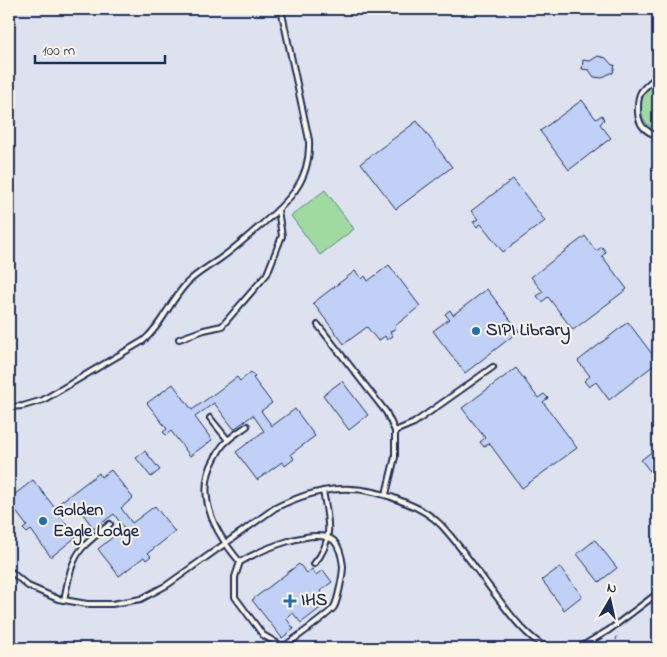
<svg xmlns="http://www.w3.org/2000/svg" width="667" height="657" font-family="'Indie Flower',sans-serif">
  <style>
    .built { fill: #dde2ee }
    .green { fill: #a0daa1; stroke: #5e8480 }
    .building { fill: #c0d0f6; stroke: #1b2f5e }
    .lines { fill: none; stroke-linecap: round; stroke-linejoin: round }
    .service-casing { stroke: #1b2f5e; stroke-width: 8 }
    .path { stroke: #1b2f5e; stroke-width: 1; stroke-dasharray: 4 4; stroke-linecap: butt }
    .service { stroke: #fcf5e5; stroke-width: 4 }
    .poi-dot { fill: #1f6fb2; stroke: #fcf5e5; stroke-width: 2 }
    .labels { text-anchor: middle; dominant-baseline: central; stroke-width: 4; stroke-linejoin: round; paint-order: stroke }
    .poi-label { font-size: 18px; font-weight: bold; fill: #1b2f5e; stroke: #fcf5e5; text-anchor: start }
  </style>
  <rect width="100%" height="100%" fill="#eaeaea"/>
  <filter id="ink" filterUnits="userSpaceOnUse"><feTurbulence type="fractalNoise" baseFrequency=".02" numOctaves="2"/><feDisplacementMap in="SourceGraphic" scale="10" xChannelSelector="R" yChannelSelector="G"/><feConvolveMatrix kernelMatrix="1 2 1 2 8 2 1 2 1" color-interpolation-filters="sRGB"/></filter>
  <g filter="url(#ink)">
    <rect class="built" x="9" y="9" width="649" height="639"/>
    <g class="green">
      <path d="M658,81V130C643,127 636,108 644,95C647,89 653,85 658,81Z"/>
      <polygon points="325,190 354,229 320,255 291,216"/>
    </g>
    <g class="building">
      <polygon points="598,56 606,58 612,65 615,65 613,73 610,73 602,78 594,77 589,70 582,69 583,60 590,61"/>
      <polygon points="582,100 596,119 602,115 604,120 600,124 611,138 569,170 540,131"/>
      <polygon points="417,121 452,167 396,209 361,163"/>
      <polygon points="513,179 545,221 503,252 481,224 477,227 473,222 478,219 471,211"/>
      <polygon points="585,236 596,251 602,247 606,252 602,256 627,289 573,330 548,297 542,302 537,296 543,292 531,277"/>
      <polygon points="389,265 420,306 395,326 396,328 390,332 393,336 387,340 385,336 378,341 367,327 344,344 313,303 355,271 362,279 365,276 368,281"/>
      <polygon points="487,289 519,331 465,373 433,331 449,319 445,314 450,310 453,315"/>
      <polygon points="628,322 658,362 609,400 596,382 589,387 584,381 590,376 578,361"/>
      <polygon points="516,368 538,398 544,394 548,398 543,402 577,448 522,488 489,443 484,447 480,442 485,438 462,408"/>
      <polygon points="251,372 255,377 253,378 272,403 261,411 272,426 295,409 315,436 291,454 294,459 285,466 282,462 257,480 236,452 264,431 253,415 234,429 214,403 195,417 212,440 190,456 171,431 166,435 163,432 167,429 147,403 173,384 192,410 237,377 240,381"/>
      <polygon points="342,381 368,415 349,430 323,395"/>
      <polygon points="658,447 658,473 654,476 641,460"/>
      <polygon points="145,451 160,470 151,477 136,458"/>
      <polygon points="111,470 133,498 121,508 132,523 155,506 175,532 148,553 151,556 146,560 144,557 119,576 98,549 124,528 114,514 94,529 75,503 59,515 76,537 51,557 31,530 27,533 23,529 27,526 9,502 9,499 33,480 54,507 99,473 101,477"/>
      <polygon points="595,540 617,568 599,582 577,554"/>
      <polygon points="299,564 307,573 312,569 316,575 323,570 332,582 320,591 322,592 320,593 327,603 301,623 293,613 286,618 294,629 282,638 252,600"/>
      <polygon points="560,567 582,596 564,610 542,580"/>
    </g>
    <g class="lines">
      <g class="service-casing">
        <g id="service">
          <path d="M658,76C652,81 645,86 641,92C638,97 638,102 638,107C637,123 643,131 658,136"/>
          <polyline points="318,325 386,412 395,431 395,457 386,494"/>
          <polyline points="179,339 204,330 222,326 267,274 282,236 278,210"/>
          <path d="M9,407L23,406L43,400L143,341C162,325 170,301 187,283C197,273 210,266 221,258C235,248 247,237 260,226C288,202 311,181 309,140L281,9"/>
          <polyline points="210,418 228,440"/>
          <polyline points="395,431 414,423 493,367"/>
          <path d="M240,562C257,552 315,525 334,541C340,547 342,558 343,566C343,574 338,600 334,607C331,613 294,639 286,645H280L263,635L235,597V577L240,562C215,533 194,495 215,458C218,453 221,446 226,442C232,436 240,431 247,426"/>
          <path d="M314,564C335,540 328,519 323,491"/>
          <path d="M9,570L28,586L58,599L87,604H112L141,599L167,585L275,508C321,485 359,482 406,503C419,508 431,515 441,525C458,543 473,565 488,585C505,607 523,635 547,648"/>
          <path d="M64,600C68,582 70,562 83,547C91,539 101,531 110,524"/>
          <polyline points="579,648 609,630 658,593"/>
        </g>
      </g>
      <polyline class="path" points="614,648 618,632"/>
      <use href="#service" class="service"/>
    </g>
  </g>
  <g class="poi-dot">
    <circle cx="476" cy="331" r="5"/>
    <circle cx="43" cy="521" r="5"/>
    <path d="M287.5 593.5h5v5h5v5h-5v5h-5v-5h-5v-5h5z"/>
  </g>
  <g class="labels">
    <g class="poi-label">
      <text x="486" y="331">SIPI Library</text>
      <text x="53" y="511">Golden<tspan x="53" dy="21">Eagle Lodge</tspan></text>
      <text x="301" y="601">IHS</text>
    </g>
  </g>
  <rect width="667" height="657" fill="none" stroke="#fcf5e5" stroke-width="30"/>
  <rect x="15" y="15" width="637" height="627" fill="none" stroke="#1b2f5e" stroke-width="2" filter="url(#ink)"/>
  <g transform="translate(610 600) rotate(9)" stroke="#fcf5e5" stroke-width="4" paint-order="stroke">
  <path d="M0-4L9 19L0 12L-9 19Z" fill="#1b2f5e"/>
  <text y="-8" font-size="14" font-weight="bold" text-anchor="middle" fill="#1b2f5e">N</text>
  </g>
  <path d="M35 55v8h130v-8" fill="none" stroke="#1b2f5e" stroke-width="2.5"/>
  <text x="42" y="55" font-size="15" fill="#1b2f5e" stroke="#fcf5e5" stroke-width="4" paint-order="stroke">100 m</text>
</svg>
